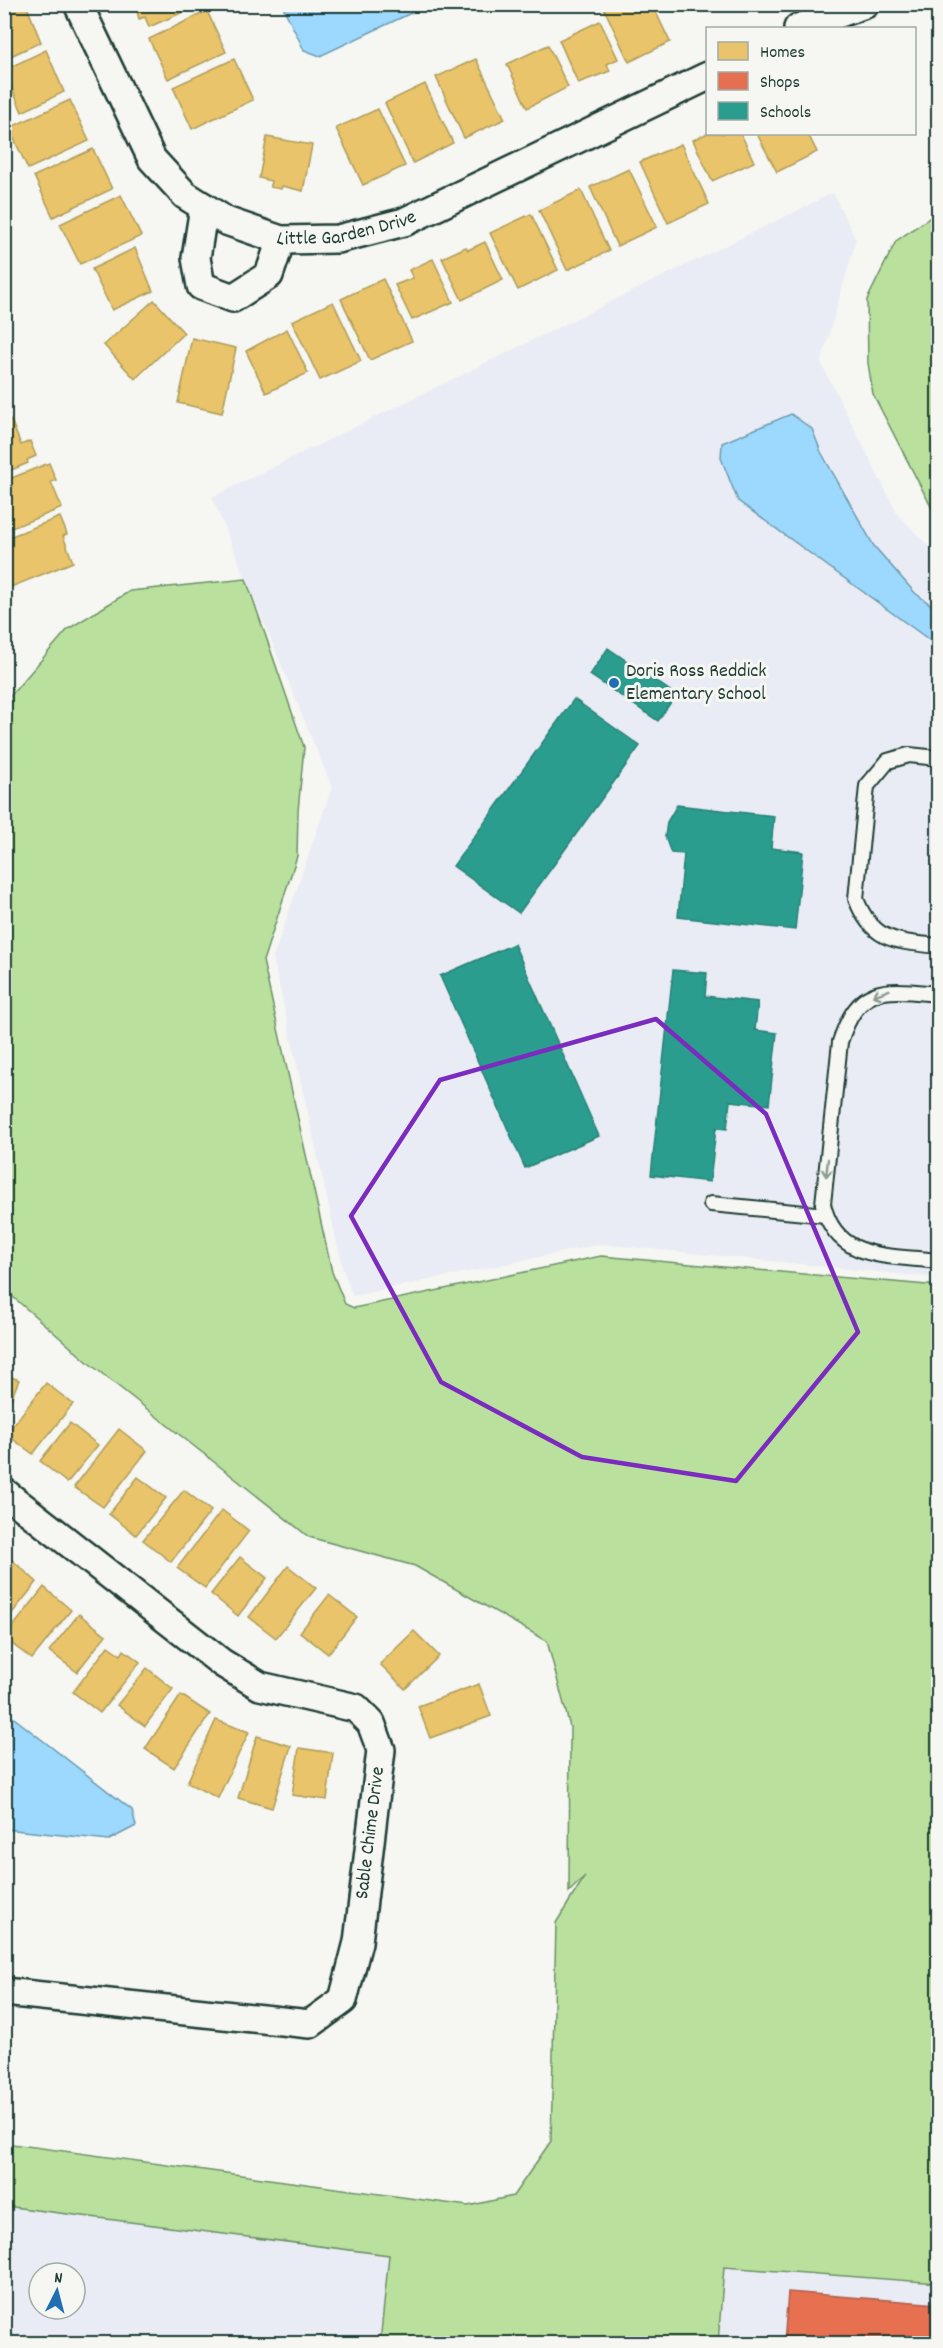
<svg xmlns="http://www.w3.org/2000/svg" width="943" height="2348" font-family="Dekko,sans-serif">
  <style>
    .built { fill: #eaecf5; fill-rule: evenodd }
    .green { fill: #b9e19d; stroke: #6c8f68; stroke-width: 1.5 }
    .water { fill: #9dd9fe; stroke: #6b9bad; stroke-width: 1.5 }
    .homes { fill: #e9c46a; stroke: #ac9c5a; stroke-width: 1.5 }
    .shops { fill: #e76f51; stroke: #ab6048; stroke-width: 1.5 }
    .schools { fill: #2a9d8f; stroke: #278074; stroke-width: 1.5 }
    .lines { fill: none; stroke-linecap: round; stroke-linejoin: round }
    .service-casing { stroke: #1f3d34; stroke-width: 18 }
    .minor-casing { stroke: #1f3d34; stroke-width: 32 }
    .service { stroke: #f6f6f2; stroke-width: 14 }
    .minor { stroke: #f6f6f2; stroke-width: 27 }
    .oneway { stroke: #8a9a93 }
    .marked { fill: none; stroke: #7b2cbf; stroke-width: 4.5; stroke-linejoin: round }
    .poi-dot { fill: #1f6fb2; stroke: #f6f6f2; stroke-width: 2 }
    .labels { text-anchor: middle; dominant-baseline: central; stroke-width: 6; stroke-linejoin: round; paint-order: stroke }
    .street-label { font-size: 20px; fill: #1f3d34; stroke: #f6f6f2 }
    .poi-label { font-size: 20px; fill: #1f3d34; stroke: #f6f6f2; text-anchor: start }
  </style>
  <rect width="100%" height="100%" fill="#f6f6f2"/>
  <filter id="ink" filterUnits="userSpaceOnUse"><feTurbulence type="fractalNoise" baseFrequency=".0167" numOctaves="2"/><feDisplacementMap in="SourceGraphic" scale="12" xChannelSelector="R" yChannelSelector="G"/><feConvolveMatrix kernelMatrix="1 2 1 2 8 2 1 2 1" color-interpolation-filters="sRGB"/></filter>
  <g filter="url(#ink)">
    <g class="built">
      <polygon points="833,193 856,240 821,363 898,515 938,556 938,1278 601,1244 353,1296 343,1269 273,958 332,787 212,497"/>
      <path d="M5,2206L389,2255L380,2343L5,2344ZM39,2273H75V2309H39Z"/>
      <polygon points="724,2267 938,2283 938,2343 718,2344"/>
    </g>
    <g class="green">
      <polygon points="938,212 938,520 873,394 868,363 867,300 896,241"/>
      <polygon points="246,579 304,747 298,811 297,856 263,961 332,1272 345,1304 354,1308 601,1256 938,1286 938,2283 724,2267 718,2343 380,2343 389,2255 5,2206 5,2143 468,2206 513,2196 551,2141 556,1923 585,1876 569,1892 570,1727 547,1641 415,1566 309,1537 90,1364 5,1290 5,702 68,629 130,591"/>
    </g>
    <g class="water">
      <polygon points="282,5 428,5 320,56 304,50"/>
      <polygon points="791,414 812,429 821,452 874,546 915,593 938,610 938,640 935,644 738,501 721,458 722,443"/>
      <polygon points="5,1711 132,1810 136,1826 109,1840 5,1829"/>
    </g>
    <g class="homes">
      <polygon points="17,4 26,4 41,42 4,59 4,10"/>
      <polygon points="135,4 186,4 188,10 149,27 145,17 139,19"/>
      <polygon points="602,4 652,4 670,42 629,62"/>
      <polygon points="207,11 226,52 168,79 149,39"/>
      <polygon points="600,21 618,59 607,64 610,71 578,83 559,40"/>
      <polygon points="548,45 568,87 527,108 507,64"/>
      <polygon points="46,50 64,92 22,112 4,70"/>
      <polygon points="234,59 253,100 192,129 173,87"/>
      <polygon points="476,59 505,119 464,138 436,77"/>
      <polygon points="425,84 453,143 413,163 385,103"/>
      <polygon points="70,100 89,141 28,169 9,128"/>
      <polygon points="378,109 405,166 363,185 336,128"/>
      <polygon points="708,133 741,134 754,162 712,181 693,140"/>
      <polygon points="757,134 808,134 817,152 777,172"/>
      <polygon points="267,137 312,145 303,191 282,186 281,189 270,187 271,181 259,178"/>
      <polygon points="681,144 709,204 668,223 640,162"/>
      <polygon points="93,149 112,189 53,217 34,176"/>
      <polygon points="629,169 657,227 617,246 590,187"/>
      <polygon points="581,190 609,251 567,270 539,210"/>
      <polygon points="121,195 141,236 80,264 60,224"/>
      <polygon points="531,214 558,270 518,290 490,233"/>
      <polygon points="485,242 503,280 462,300 442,258 466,247 468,250"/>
      <polygon points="135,248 153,291 112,310 92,269"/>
      <polygon points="433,259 453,302 412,320 395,285 413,278 409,270"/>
      <polygon points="383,279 412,341 370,360 341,299"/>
      <polygon points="154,300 184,333 135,379 104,345"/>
      <polygon points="333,302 361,361 320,380 292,321"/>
      <polygon points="287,329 308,373 266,393 246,351"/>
      <polygon points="192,338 236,348 222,413 178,403"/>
      <polygon points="11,420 21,445 30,441 36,456 27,460 28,463 4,473 4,423"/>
      <polygon points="49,463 56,480 51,482 62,508 4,531 4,481"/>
      <polygon points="60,517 67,534 63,536 73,562 11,587 5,585 4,539"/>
      <polygon points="4,1374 19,1380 4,1416"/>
      <polygon points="46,1383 73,1404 33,1454 6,1434"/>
      <polygon points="70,1423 98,1445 67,1483 40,1461"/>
      <polygon points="119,1429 147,1451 103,1507 74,1487"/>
      <polygon points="138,1477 166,1498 136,1535 109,1514"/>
      <polygon points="184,1490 211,1511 171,1562 143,1540"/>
      <polygon points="222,1510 249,1531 205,1588 177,1568"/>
      <polygon points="240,1557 267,1578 238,1616 211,1594"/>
      <polygon points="11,1559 37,1582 5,1622 4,1567"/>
      <polygon points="288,1566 316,1588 276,1638 249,1617"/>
      <polygon points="44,1587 71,1610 32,1659 4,1638"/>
      <polygon points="329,1595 357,1617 328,1654 300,1632"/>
      <polygon points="79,1614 106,1635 77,1672 49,1651"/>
      <polygon points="414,1631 439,1656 405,1689 380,1664"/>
      <polygon points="108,1646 121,1655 124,1650 140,1662 100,1713 73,1692"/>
      <polygon points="147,1668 173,1689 145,1726 117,1705"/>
      <polygon points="479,1684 491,1716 430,1738 418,1706"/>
      <polygon points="181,1695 210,1714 174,1768 145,1749"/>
      <polygon points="216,1720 249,1732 218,1798 187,1783"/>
      <polygon points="257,1736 291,1746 272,1808 238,1798"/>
      <polygon points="299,1748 333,1753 327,1800 292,1795"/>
    </g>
    <polygon class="shops" points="788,2292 938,2304 936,2344 784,2344"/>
    <g class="schools">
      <polygon points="608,648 676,695 658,721 590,675"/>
      <polygon points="574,699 640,746 519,913 453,866"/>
      <polygon points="677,805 774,816 771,848 803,852 795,930 678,917 684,854 671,853 665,837 667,822"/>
      <polygon points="514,944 599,1136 525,1168 440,976"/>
      <polygon points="673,970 707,973 705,996 758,1002 755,1030 777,1033 769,1105 730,1101 727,1129 716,1128 710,1182 651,1175"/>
    </g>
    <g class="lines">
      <g class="service-casing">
        <g id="service">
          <path d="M938,758L909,755L888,761L867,786L856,899C873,943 897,941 938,946"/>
          <path d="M938,994C885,989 859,983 840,1042L823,1204C836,1262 890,1255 938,1261"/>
          <polyline points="711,1204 826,1215"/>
        </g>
      </g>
      <g class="minor-casing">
        <g id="minor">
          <path id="s1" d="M78,4L152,159L185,195L226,221L281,240L338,239L404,222L708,76"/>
          <polyline points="798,28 865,4"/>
          <polyline points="204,207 196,258 201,286 233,298 269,275 281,240"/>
          <polyline points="4,1492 222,1663 260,1686 356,1708 371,1723 381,1750 358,1942 343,2000 310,2024 4,1992"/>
        </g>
      </g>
      <use href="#service" class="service"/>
      <use href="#minor" class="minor"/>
    </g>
    <defs><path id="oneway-shaft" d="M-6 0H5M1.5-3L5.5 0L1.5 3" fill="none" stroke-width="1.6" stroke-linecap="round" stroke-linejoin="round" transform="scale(1.5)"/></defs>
    <g class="oneway">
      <use href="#oneway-shaft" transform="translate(881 993) rotate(160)"/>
      <use href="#oneway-shaft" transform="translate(827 1168) rotate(96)"/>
    </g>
  </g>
  <path class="marked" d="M656,1019L766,1114L858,1332L736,1481L582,1457L441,1382L351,1216L440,1080Z"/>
  <circle class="poi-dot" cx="614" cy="683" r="6"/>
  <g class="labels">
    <g class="street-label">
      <text stroke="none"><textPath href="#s1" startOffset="394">Little Garden Drive</textPath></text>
      <text transform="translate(371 1833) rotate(-83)">Sable Chime Drive</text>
    </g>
    <g class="poi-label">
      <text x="626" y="672">Doris Ross Reddick<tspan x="626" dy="23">Elementary School</tspan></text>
    </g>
  </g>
  <rect width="943" height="2348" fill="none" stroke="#f6f6f2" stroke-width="24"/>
  <rect x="12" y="12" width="919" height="2324" fill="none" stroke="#1f3d34" stroke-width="2" filter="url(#ink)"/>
  <rect x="706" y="27" width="210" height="108" fill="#f6f6f2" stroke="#a0aca6" stroke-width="1.5"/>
  <rect x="718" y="42" width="30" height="18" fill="#e9c46a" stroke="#a0aca6" stroke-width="1.5"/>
  <text x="760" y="57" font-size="18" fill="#1f3d34">Homes</text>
  <rect x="718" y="72" width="30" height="18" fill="#e76f51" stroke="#a0aca6" stroke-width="1.5"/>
  <text x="760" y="87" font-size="18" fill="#1f3d34">Shops</text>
  <rect x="718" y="102" width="30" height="18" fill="#2a9d8f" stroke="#a0aca6" stroke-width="1.5"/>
  <text x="760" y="117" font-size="18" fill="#1f3d34">Schools</text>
  <g transform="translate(57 2291) rotate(6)"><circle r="28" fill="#f6f6f2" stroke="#a0aca6" stroke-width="1.5"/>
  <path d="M0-4.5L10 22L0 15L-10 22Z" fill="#1f6fb2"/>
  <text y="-9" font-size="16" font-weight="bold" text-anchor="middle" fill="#1f3d34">N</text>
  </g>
</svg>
